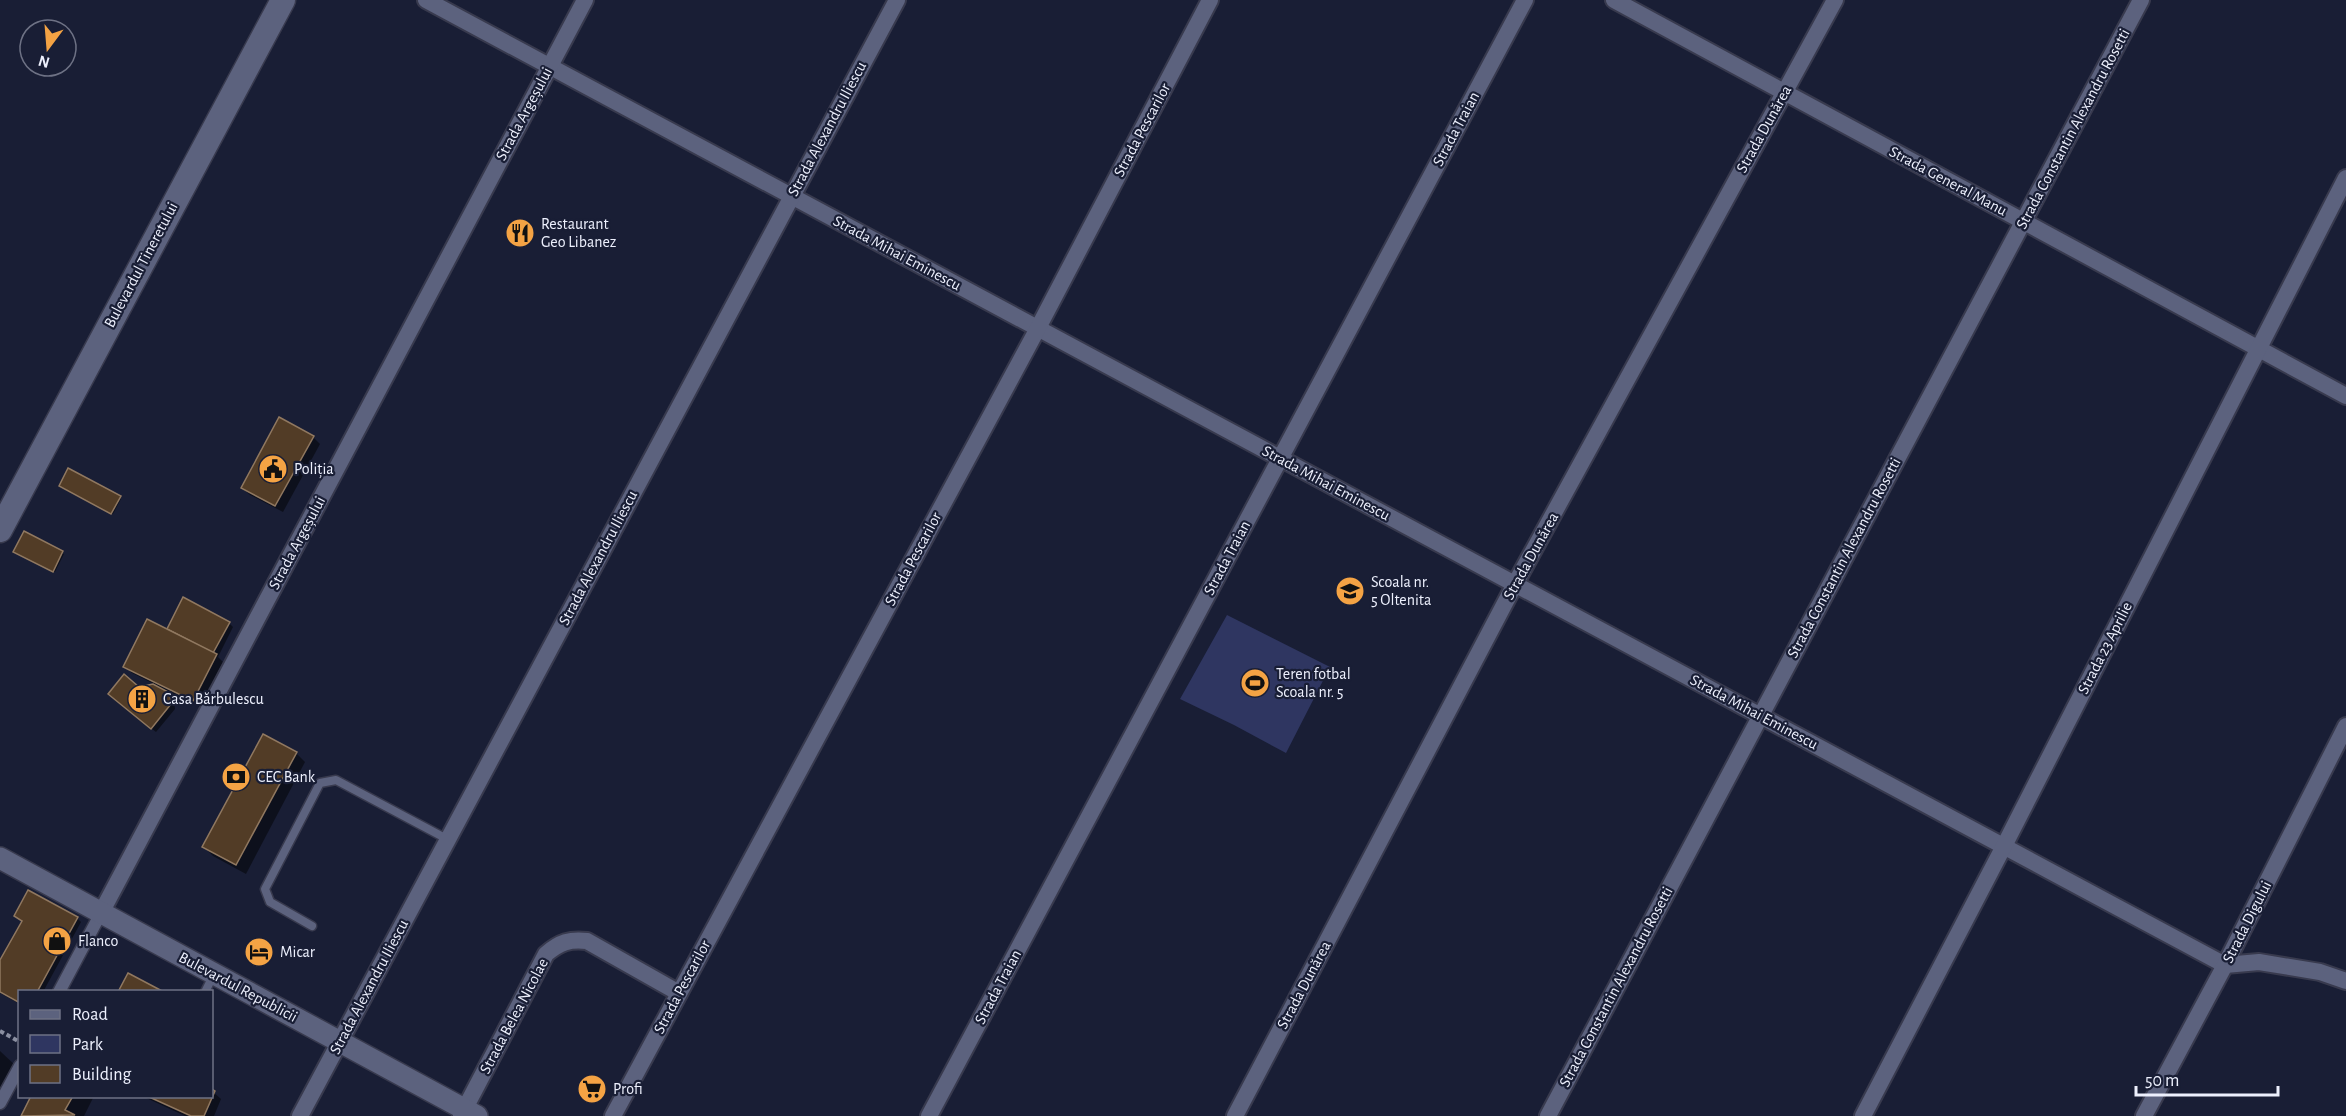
<svg xmlns="http://www.w3.org/2000/svg" width="2346" height="1116" font-family="'Alegreya Sans',sans-serif">
  <style>
    .green { fill: #2f3661 }
    .shadow { fill: #0007 }
    .building { fill: #523c26; stroke: #907860; stroke-width: 1.5 }
    .lines { fill: none; stroke-linecap: round; stroke-linejoin: round }
    .service-casing { stroke: #383a4e; stroke-width: 11 }
    .pedestrian-casing { stroke: #383a4e; stroke-width: 15 }
    .minor-casing { stroke: #383a4e; stroke-width: 20 }
    .tertiary-casing { stroke: #383a4e; stroke-width: 24 }
    .secondary-casing { stroke: #383a4e; stroke-width: 27 }
    .path { stroke: #8a8ea0; stroke-width: 4; stroke-dasharray: 4.5 3; stroke-linecap: butt }
    .service { stroke: #5c627e; stroke-width: 8 }
    .pedestrian { stroke: #5c627e; stroke-width: 12 }
    .minor { stroke: #5c627e; stroke-width: 16 }
    .tertiary { stroke: #5c627e; stroke-width: 21 }
    .secondary { stroke: #5c627e; stroke-width: 24 }
    .labels { text-anchor: middle; dominant-baseline: central; stroke-width: 4.5; stroke-linejoin: round; paint-order: stroke }
    .street-label { font-size: 16px; fill: #edf0fd; stroke: #191e35 }
    .poi-label { font-size: 16px; fill: #edf0fd; stroke: #191e35; text-anchor: start }
  </style>
  <rect width="100%" height="100%" fill="#191e35"/>
  <polygon class="green" points="1227,615 1330,667 1286,753 1234,725 1180,699"/>
  <g class="shadow">
    <polygon points="313,437 320,444 283,512 250,495 242,488"/>
    <polygon points="62,487 120,497 121,499 113,514"/>
    <polygon points="25,533 64,554 55,572 17,553"/>
    <polygon points="229,623 233,627 218,657 223,662 200,707 166,690 174,699 175,709 156,732 114,699 139,688 156,685 132,673 125,666 173,634"/>
    <polygon points="296,753 305,762 246,874 213,856 204,847"/>
    <polygon points="16,916 77,918 81,922 43,992 20,992 20,1004 0,993 0,963 23,922"/>
    <polygon points="0,1051 16,1066 0,1096"/>
    <polygon points="212,1091 221,1099 214,1116 185,1116 142,1096 212,1096"/>
    <polygon points="33,1096 94,1096 84,1116 22,1116"/>
  </g>
  <g class="building">
    <polygon points="279,417 314,436 275,506 241,488"/>
    <polygon points="68,468 121,496 111,514 59,486"/>
    <polygon points="24,531 63,551 53,572 13,552"/>
    <polygon points="183,597 230,622 213,653 167,629"/>
    <polygon points="147,619 217,654 193,701 123,667"/>
    <polygon points="124,674 139,687 153,684 170,693 171,704 151,729 108,694"/>
    <polygon points="263,734 297,752 236,865 202,847"/>
    <polygon points="28,890 78,917 37,992 20,992 20,1003 0,992 0,960 22,921 14,916"/>
    <polygon points="128,973 164,992 118,992"/>
    <polygon points="212,1089 215,1091 204,1116 191,1116 147,1096 212,1096"/>
    <polygon points="31,1096 73,1096 65,1110 75,1115 21,1116"/>
  </g>
  <g class="lines">
    <g class="service-casing">
      <g id="service">
        <polyline points="312,926 270,902 265,889 320,783 336,780 447,839"/>
        <polyline points="205,992 214,974"/>
      </g>
    </g>
    <g class="pedestrian-casing">
      <g id="pedestrian">
        <polyline points="59,992 101,913"/>
        <polyline points="0,1103 20,1066"/>
      </g>
    </g>
    <g class="minor-casing">
      <g id="minor">
        <polyline points="426,0 2225,965 2259,962 2320,972 2346,981"/>
        <polyline points="1614,0 2346,396"/>
        <polyline points="101,913 585,0"/>
        <polyline points="300,1116 897,0"/>
        <path d="M461,1116L546,954C560,942 570,939 587,941L679,993"/>
        <polyline points="613,1116 1038,328 1210,0"/>
        <polyline points="929,1116 1525,0"/>
        <polyline points="1235,1116 1515,584 1835,0"/>
        <polyline points="1548,1116 2141,0"/>
        <polyline points="1863,1116 2004,846 2346,178"/>
        <polyline points="2144,1116 2225,965 2346,726"/>
      </g>
    </g>
    <g class="tertiary-casing">
      <polyline id="tertiary" points="0,858 477,1116"/>
    </g>
    <g class="secondary-casing">
      <polyline id="secondary" points="0,530 283,0"/>
    </g>
    <polyline class="path" points="0,1031 20,1042"/>
    <use href="#service" class="service"/>
    <use href="#pedestrian" class="pedestrian"/>
    <use href="#minor" class="minor"/>
    <use href="#tertiary" class="tertiary"/>
    <use href="#secondary" class="secondary"/>
  </g>
  <defs>
    <g id="restaurant-disc" transform="scale(1.5)"><circle r="9.5" fill="#f4a344" stroke="#191e35"/><path d="M-5-6h1v4h1v-4h1v4h1v-4h1v5L-1.5 .5V6h-2V.5L-5-1ZM5-6V6H3V1.5H1.5Q1.5-4 5-6Z" fill="#111"/></g>
    <g id="civic-disc" transform="scale(1.5)"><circle r="9.5" fill="#f4a344" stroke="#191e35"/><path d="M-.6-6.5H3V-4.5H.6V-3L4-1V1h2V6H-6V1h2V-1L-.6-3ZM-1.2 2.5V6h2.4V2.5Z" fill="#111"/></g>
    <g id="school-disc" transform="scale(1.5)"><circle r="9.5" fill="#f4a344" stroke="#191e35"/><path d="M0-5L7-2L0 1L-7-2ZM-4 1L0 2.5L4 1V4Q0 6-4 4Z" fill="#111"/></g>
    <g id="stadium-disc" transform="scale(1.5)"><circle r="9.5" fill="#f4a344" stroke="#191e35"/><path d="M0-5a6.5 5 0 1 0 0 10a6.5 5 0 1 0 0-10ZM-3.5-1.8h7v3.6h-7Z" fill="#111"/></g>
    <g id="building-disc" transform="scale(1.5)"><circle r="9.5" fill="#f4a344" stroke="#191e35"/><path d="M-4-6H4V6H1V3H-1V6H-4ZM-2.5-4.3h1.7v1.8h-1.7ZM.8-4.3h1.7v1.8H.8ZM-2.5-1h1.7V.8h-1.7ZM.8-1h1.7V.8H.8Z" fill="#111"/></g>
    <g id="bank-disc" transform="scale(1.5)"><circle r="9.5" fill="#f4a344" stroke="#191e35"/><path d="M-6-4H6V4H-6ZM0-2.3a2.3 2.3 0 1 0 0 4.6a2.3 2.3 0 1 0 0-4.6Z" fill="#111"/></g>
    <g id="shop-disc" transform="scale(1.5)"><circle r="9.5" fill="#f4a344" stroke="#191e35"/><path d="M-5-2.5h2.3a2.7 3.5 0 0 1 5.4 0H5L5.5 6h-11ZM-1.5-2.5h3a1.5 2.3 0 0 0-3 0Z" fill="#111"/></g>
    <g id="hotel-disc" transform="scale(1.5)"><circle r="9.5" fill="#f4a344" stroke="#191e35"/><path d="M-6-4.5h1.5V1H6V5H4.5V3h-9V5H-6ZM-4 0a1.8 1.8 0 1 1 3.6 0ZM.5 0V-2.5h3Q6-2.5 6 0Z" fill="#111"/></g>
    <g id="supermarket-disc" transform="scale(1.5)"><circle r="9.5" fill="#f4a344" stroke="#191e35"/><path d="M-6-5.5h2.5l.6 2H6L4.5 2H-2.5L-4.4-4H-6ZM-1.5 3.2a1.3 1.3 0 1 0 .1 0ZM3 3.2a1.3 1.3 0 1 0 .1 0Z" fill="#111"/></g>
  </defs>
  <g fill-rule="evenodd">
    <use href="#restaurant-disc" x="520" y="233"/>
    <use href="#civic-disc" x="273" y="469"/>
    <use href="#school-disc" x="1350" y="591"/>
    <use href="#stadium-disc" x="1255" y="683"/>
    <use href="#building-disc" x="142" y="699"/>
    <use href="#bank-disc" x="236" y="777"/>
    <use href="#shop-disc" x="57" y="941"/>
    <use href="#hotel-disc" x="259" y="952"/>
    <use href="#supermarket-disc" x="592" y="1089"/>
  </g>
  <g class="labels">
    <g class="street-label">
      <text transform="translate(524 114) rotate(-62)">Strada Argeșului</text>
      <text transform="translate(827 129) rotate(-62)">Strada Alexandru Iliescu</text>
      <text transform="translate(1456 129) rotate(-62)">Strada Traian</text>
      <text transform="translate(1764 129) rotate(-61)">Strada Dunărea</text>
      <text transform="translate(2073 129) rotate(-62)">Strada Constantin Alexandru Rosetti</text>
      <text transform="translate(1142 130) rotate(-62)">Strada Pescarilor</text>
      <text transform="translate(1948 181) rotate(28)">Strada General Manu</text>
      <text transform="translate(897 253) rotate(28)">Strada Mihai Eminescu</text>
      <text transform="translate(141 265) rotate(-62)">Bulevardul Tineretului</text>
      <text transform="translate(1326 483) rotate(28)">Strada Mihai Eminescu</text>
      <text transform="translate(297 543) rotate(-62)">Strada Argeșului</text>
      <text transform="translate(1531 556) rotate(-61)">Strada Dunărea</text>
      <text transform="translate(598 558) rotate(-62)">Strada Alexandru Iliescu</text>
      <text transform="translate(1227 558) rotate(-62)">Strada Traian</text>
      <text transform="translate(1844 558) rotate(-62)">Strada Constantin Alexandru Rosetti</text>
      <text transform="translate(913 559) rotate(-62)">Strada Pescarilor</text>
      <text transform="translate(2105 648) rotate(-63)">Strada 23 Aprilie</text>
      <text transform="translate(1754 712) rotate(28)">Strada Mihai Eminescu</text>
      <text transform="translate(2247 922) rotate(-63)">Strada Digului</text>
      <text transform="translate(1304 985) rotate(-62)">Strada Dunărea</text>
      <text transform="translate(238 987) rotate(28)">Bulevardul Republicii</text>
      <text transform="translate(369 987) rotate(-62)">Strada Alexandru Iliescu</text>
      <text transform="translate(682 987) rotate(-62)">Strada Pescarilor</text>
      <text transform="translate(998 987) rotate(-62)">Strada Traian</text>
      <text transform="translate(1616 987) rotate(-62)">Strada Constantin Alexandru Rosetti</text>
      <text transform="translate(514 1016) rotate(-62)">Strada Belea Nicolae</text>
    </g>
    <g class="poi-label">
      <text x="541" y="224">Restaurant<tspan x="541" dy="18">Geo Libanez</tspan></text>
      <text x="294" y="469">Poliția</text>
      <text x="1371" y="582">Scoala nr.<tspan x="1371" dy="18">5 Oltenita</tspan></text>
      <text x="1276" y="674">Teren fotbal<tspan x="1276" dy="18">Scoala nr. 5</tspan></text>
      <text x="163" y="699">Casa Bărbulescu</text>
      <text x="257" y="777">CEC Bank</text>
      <text x="78" y="941">Flanco</text>
      <text x="280" y="952">Micar</text>
      <text x="613" y="1089">Profi</text>
    </g>
  </g>
  <rect x="18" y="990" width="195" height="108" fill="#191e35" stroke="#6e7285" stroke-width="1.5"/>
  <rect x="30" y="1010" width="30" height="9" fill="#5c627e" stroke="#6e7285" stroke-width="1.5"/>
  <text x="72" y="1020" font-size="18" fill="#edf0fd">Road</text>
  <rect x="30" y="1035" width="30" height="18" fill="#2f3661" stroke="#6e7285" stroke-width="1.5"/>
  <text x="72" y="1050" font-size="18" fill="#edf0fd">Park</text>
  <rect x="30" y="1065" width="30" height="18" fill="#523c26" stroke="#6e7285" stroke-width="1.5"/>
  <text x="72" y="1080" font-size="18" fill="#edf0fd">Building</text>
  <g transform="translate(48 48) rotate(196)"><circle r="28" fill="#191e35" stroke="#6e7285" stroke-width="1.5"/>
  <path d="M0-4.5L10 22L0 15L-10 22Z" fill="#f4a344"/>
  <text y="-9" font-size="16" font-weight="bold" text-anchor="middle" fill="#edf0fd">N</text>
  </g>
  <path d="M2136 1086v9h142v-9" fill="none" stroke="#edf0fd" stroke-width="3"/>
  <text x="2145" y="1086" font-size="18" fill="#edf0fd" stroke="#191e35" stroke-width="4.5" paint-order="stroke">50 m</text>
</svg>
